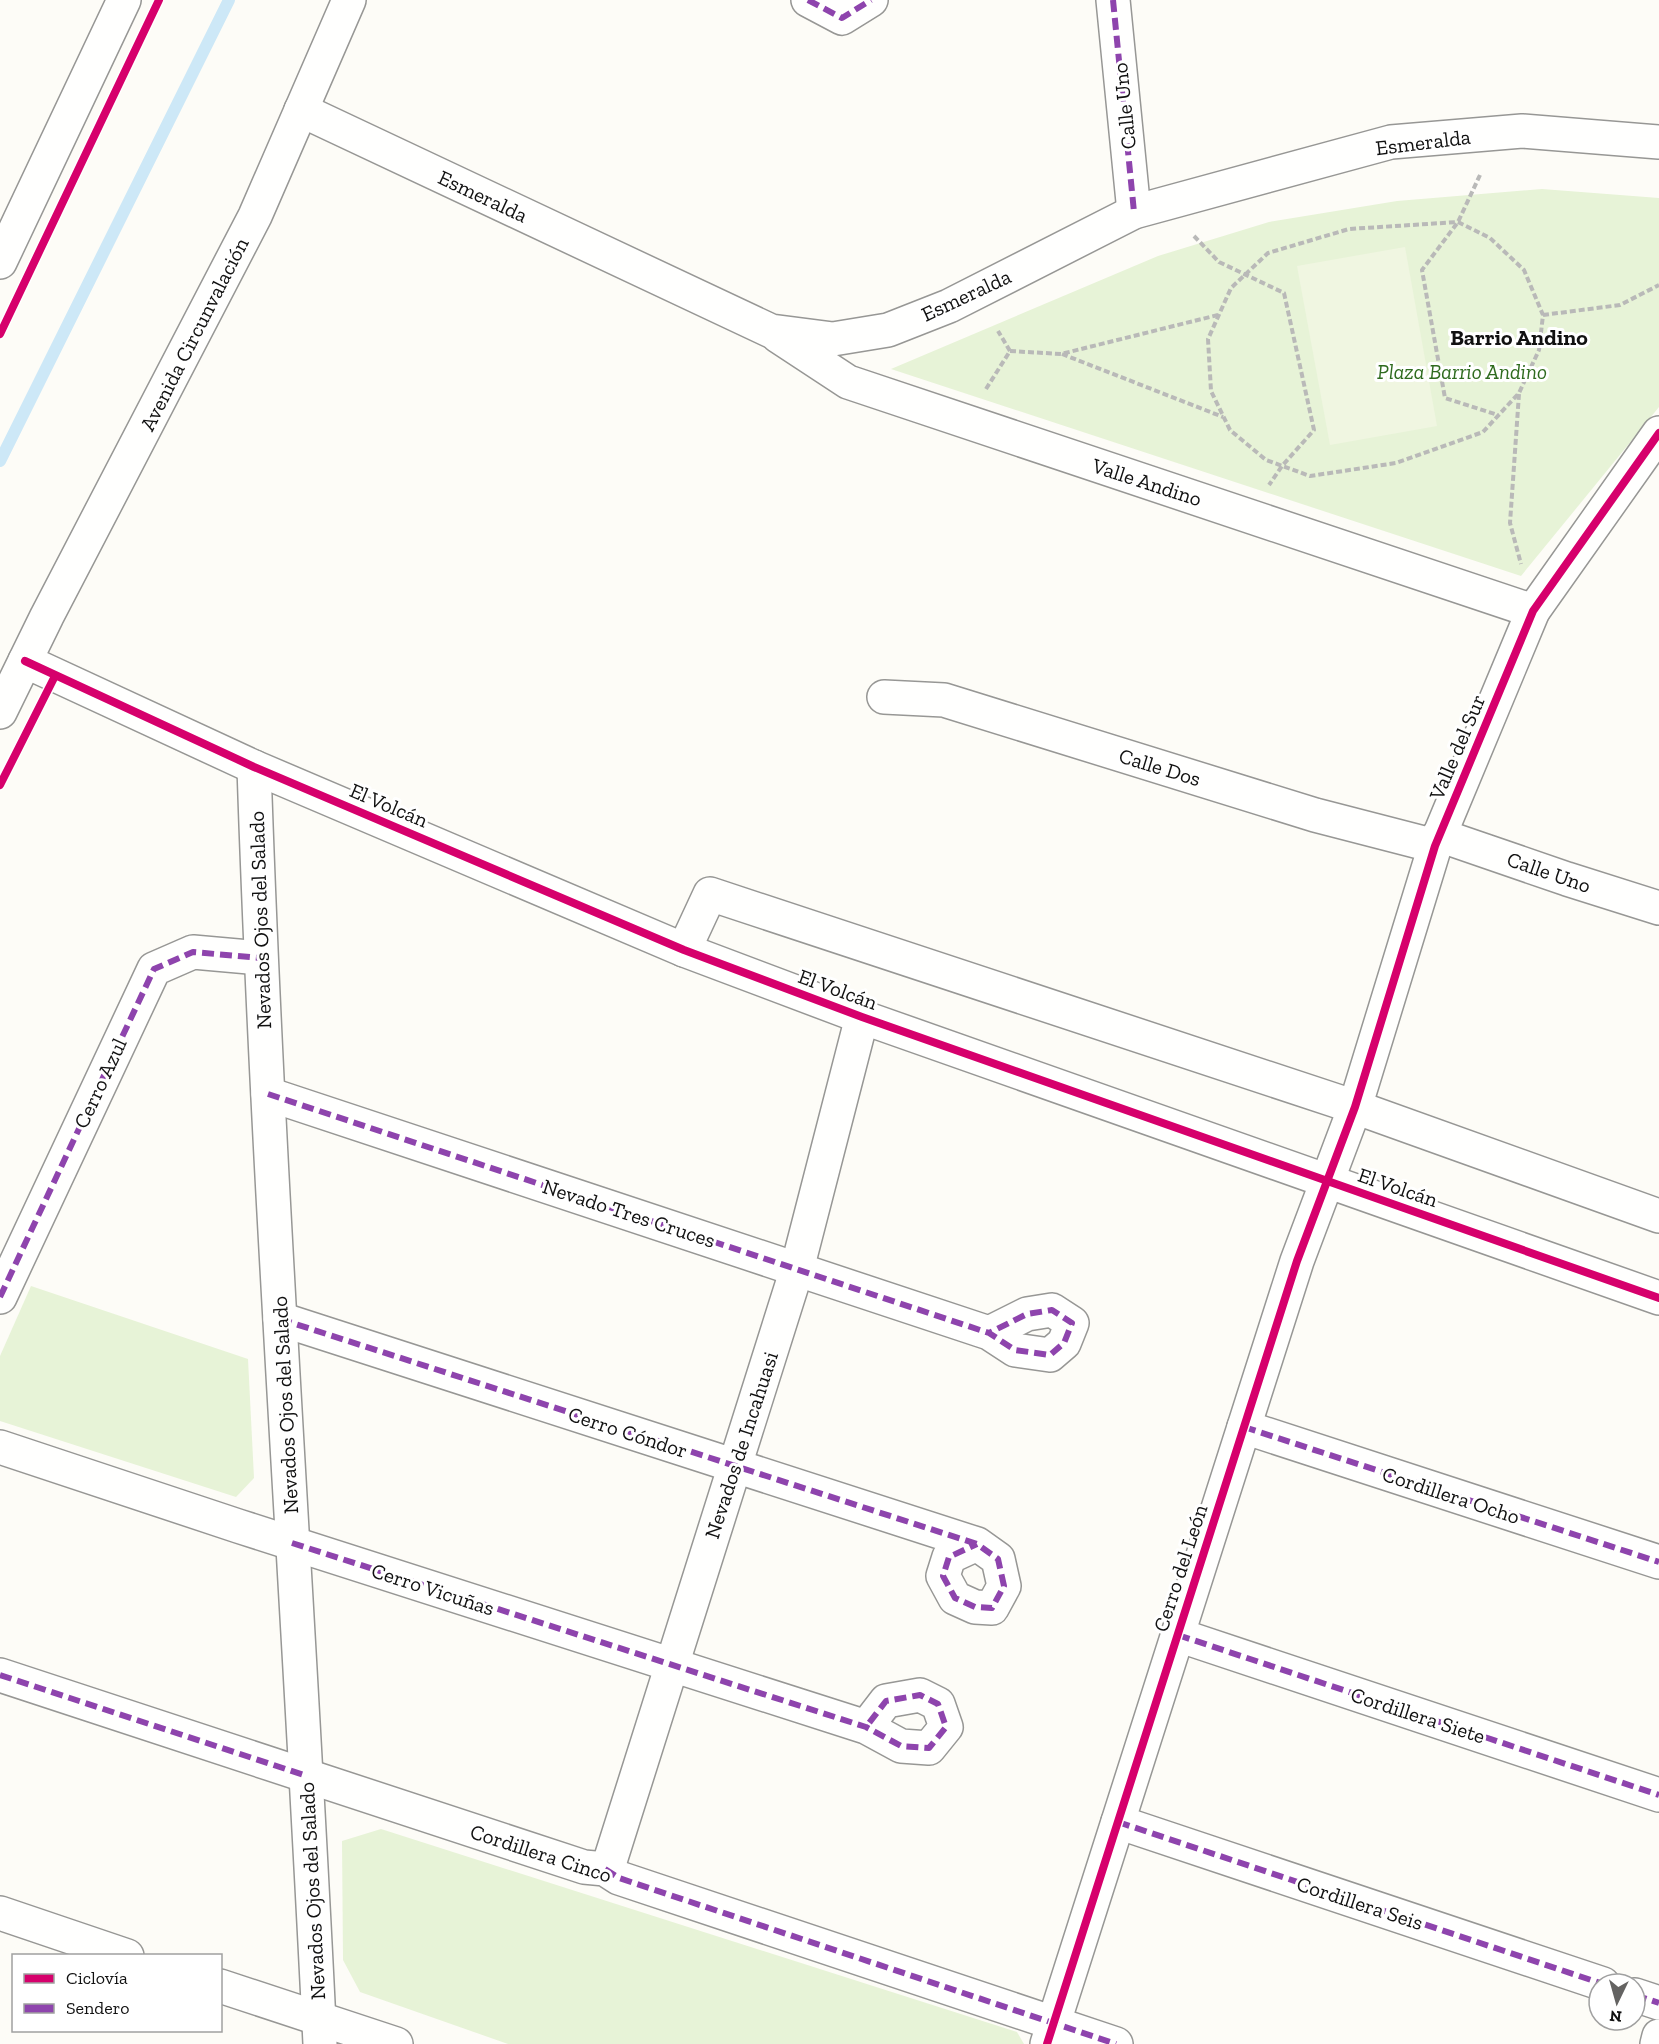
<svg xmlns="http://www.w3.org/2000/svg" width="1659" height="2044" font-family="'Zilla Slab',serif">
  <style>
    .green { fill: #e7f3d7 }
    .pitch { fill: #f0f6e1 }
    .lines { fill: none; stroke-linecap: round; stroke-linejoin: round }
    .stream { stroke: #cde8f7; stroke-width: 12 }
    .minor-casing { stroke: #979795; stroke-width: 36 }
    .path { stroke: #b9b9b8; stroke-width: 4; stroke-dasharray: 6 3; stroke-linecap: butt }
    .minor { stroke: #fffffe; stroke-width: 33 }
    .quiet { stroke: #8e44ad; stroke-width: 6; stroke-dasharray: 12 6; stroke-linecap: butt }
    .cycleway-casing { stroke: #fff; stroke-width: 11 }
    .cycleway { stroke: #d6006c; stroke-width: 8 }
    .labels { text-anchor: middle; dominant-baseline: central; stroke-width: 6; stroke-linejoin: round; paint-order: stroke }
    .street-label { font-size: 21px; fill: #111; stroke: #fff }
    .park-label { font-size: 21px; font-style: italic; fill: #2f6b1f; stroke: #fff }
    .neighbourhood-label { font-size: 22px; font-weight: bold; fill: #111; stroke: #fff }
  </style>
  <rect width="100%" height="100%" fill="#fdfcf7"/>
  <g class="green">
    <polygon points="1542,189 1659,198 1659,407 1521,576 891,369 1158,256 1269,222 1397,201"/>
    <polygon points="31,1286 248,1359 254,1478 236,1497 0,1421 0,1356"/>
    <polygon points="381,1829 1017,2032 1024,2044 508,2044 360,1992 343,1960 342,1841"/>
  </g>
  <polygon class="pitch" points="1405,247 1437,426 1330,445 1297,266"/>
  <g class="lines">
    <polyline class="stream" points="0,461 229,0"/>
    <g class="minor-casing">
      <g id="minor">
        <polyline points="808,0 842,18 871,0"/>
        <polyline points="1113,0 1134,212"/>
        <polyline points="301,110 771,331 833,339 888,330 949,306 1134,212 1391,142 1522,131 1659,142"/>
        <polyline points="0,262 124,0"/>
        <polyline points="778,336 848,382 1533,611"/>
        <polyline points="25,661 254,767 684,950 862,1017 1659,1298"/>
        <polyline points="884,697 944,700 1315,815 1435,846"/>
        <polyline points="0,712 47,616 255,216 349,0"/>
        <path d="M254,767C268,1193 300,1618 320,2044"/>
        <polyline points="1439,835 1567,879 1659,908"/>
        <polyline points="684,950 710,894 1355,1107 1659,1216"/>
        <polyline points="268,1094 989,1333 1015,1350 1050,1355 1064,1343 1072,1323 1052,1310 1027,1314 989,1333"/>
        <polyline points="0,1297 154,969 193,952 260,958"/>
        <polyline points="280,1319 977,1544 998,1559 1004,1586 992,1608 975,1607 955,1598 943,1576 949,1557 977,1544"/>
        <polyline points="1244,1427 1659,1562"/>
        <polyline points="0,1447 238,1526 866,1727 901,1746 929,1748 946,1727 938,1704 920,1695 886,1701 866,1727"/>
        <polyline points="1178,1635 1659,1795"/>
        <polyline points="0,1675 584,1867 605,1869 619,1878 1116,2044"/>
        <polyline points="1118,1822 1603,1984"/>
        <polyline points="605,1869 611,1858 797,1269 862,1017"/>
        <polyline points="0,1913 127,1956"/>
        <polyline points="220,1986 396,2044"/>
        <polyline points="1635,1995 1659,2003"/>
        <polyline points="1047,2044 1297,1261 1355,1107 1435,846 1533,611 1659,433"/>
        <polyline points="1657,2044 1659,2036"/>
      </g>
    </g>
    <g class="path">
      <polyline points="1480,175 1458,222 1422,270 1445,398 1498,415"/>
      <polygon points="1458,222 1490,238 1524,270 1543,315 1539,350 1519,393 1483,432 1396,463 1310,476 1266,460 1230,430 1211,391 1208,339 1231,288 1268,253 1349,229"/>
      <polyline points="1194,236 1219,262 1284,293 1314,430 1282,466 1269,485"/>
      <polyline points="1543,315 1620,305 1659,285"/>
      <polyline points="1010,351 1061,354 1218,315"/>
      <polyline points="1062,354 1223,417"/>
      <polyline points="986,389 1010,351 998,331"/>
      <polyline points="1519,394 1510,523 1521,564"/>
    </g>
    <use href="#minor" class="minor"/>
    <g class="quiet">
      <polyline points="808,0 842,18 871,0"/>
      <polyline points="1113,0 1134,212"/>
      <polyline points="268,1094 989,1333 1015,1350 1050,1355 1064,1343 1072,1323 1052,1310 1027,1314 989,1333"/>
      <polyline points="0,1297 154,969 193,952 260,958"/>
      <polyline points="280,1319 977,1544 998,1559 1004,1586 992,1608 975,1607 955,1598 943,1576 949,1557 977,1544"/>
      <polyline points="1244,1427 1659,1562"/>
      <polyline points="292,1543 866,1727 901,1746 929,1748 946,1727 938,1704 920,1695 886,1701 866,1727"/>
      <polyline points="1178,1635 1659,1795"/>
      <polyline points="0,1675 307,1776"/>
      <polyline points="1118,1822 1603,1984"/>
      <polyline points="605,1869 619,1878 1116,2044"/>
      <polyline points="1635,1995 1659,2003"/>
    </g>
    <g class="cycleway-casing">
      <g id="cycleway">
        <polyline points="0,334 159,0"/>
        <polyline points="25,661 254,767 684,950 862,1017 1659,1298"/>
        <polyline points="0,785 55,676"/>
        <polyline points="1047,2044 1297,1261 1355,1107 1435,846 1533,611 1659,433"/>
      </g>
    </g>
    <use href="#cycleway" class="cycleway"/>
  </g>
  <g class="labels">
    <g class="street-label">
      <text transform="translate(1124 106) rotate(-96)">Calle Uno</text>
      <text transform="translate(1423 142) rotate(-7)">Esmeralda</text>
      <text transform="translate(483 196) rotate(25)">Esmeralda</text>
      <text transform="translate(966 295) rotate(-25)">Esmeralda</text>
      <text transform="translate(194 334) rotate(-63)">Avenida Circunvalación</text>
      <text transform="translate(1147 482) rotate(18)">Valle Andino</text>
      <text transform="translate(1457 747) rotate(-67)">Valle del Sur</text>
      <text transform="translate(1160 767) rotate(17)">Calle Dos</text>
      <text transform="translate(389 805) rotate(23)">El Volcán</text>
      <text transform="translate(1549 872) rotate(19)">Calle Uno</text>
      <text transform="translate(260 920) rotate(-92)">Nevados Ojos del Salado</text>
      <text transform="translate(838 989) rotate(20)">El Volcán</text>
      <text transform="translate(100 1083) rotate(-65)">Cerro Azul</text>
      <text transform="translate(1398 1187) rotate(19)">El Volcán</text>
      <text transform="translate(629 1213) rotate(18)">Nevado Tres Cruces</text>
      <text transform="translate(285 1405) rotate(-93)">Nevados Ojos del Salado</text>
      <text transform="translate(628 1432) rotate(18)">Cerro Cóndor</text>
      <text transform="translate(741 1445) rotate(-72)">Nevados de Incahuasi</text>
      <text transform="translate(1451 1495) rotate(18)">Cordillera Ocho</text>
      <text transform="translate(1180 1568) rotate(-72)">Cerro del León</text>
      <text transform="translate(433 1589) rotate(18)">Cerro Vicuñas</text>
      <text transform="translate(1418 1715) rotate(18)">Cordillera Siete</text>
      <text transform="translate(541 1853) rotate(18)">Cordillera Cinco</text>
      <text transform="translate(312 1891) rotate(-93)">Nevados Ojos del Salado</text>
      <text transform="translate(1360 1903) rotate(18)">Cordillera Seis</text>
    </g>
    <g class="park-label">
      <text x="1462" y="371">Plaza Barrio Andino</text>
    </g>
    <g class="neighbourhood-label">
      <text x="1519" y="337">Barrio Andino</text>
    </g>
  </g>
  <rect x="12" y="1954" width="210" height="78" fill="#ffffff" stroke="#a0a0a0" stroke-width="1.5"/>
  <rect x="24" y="1974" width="30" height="9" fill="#d6006c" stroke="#a0a0a0" stroke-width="1.5"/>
  <text x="66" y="1984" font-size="18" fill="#111111">Ciclovía</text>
  <rect x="24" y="2004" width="30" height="9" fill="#8e44ad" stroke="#a0a0a0" stroke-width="1.5"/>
  <text x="66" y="2014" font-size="18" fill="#111111">Sendero</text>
  <g transform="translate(1617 2002) rotate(185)"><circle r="28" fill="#ffffff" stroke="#a0a0a0" stroke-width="1.5"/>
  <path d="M0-4.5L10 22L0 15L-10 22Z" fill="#646362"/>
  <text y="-9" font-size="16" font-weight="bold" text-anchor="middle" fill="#111111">N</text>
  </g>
</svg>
